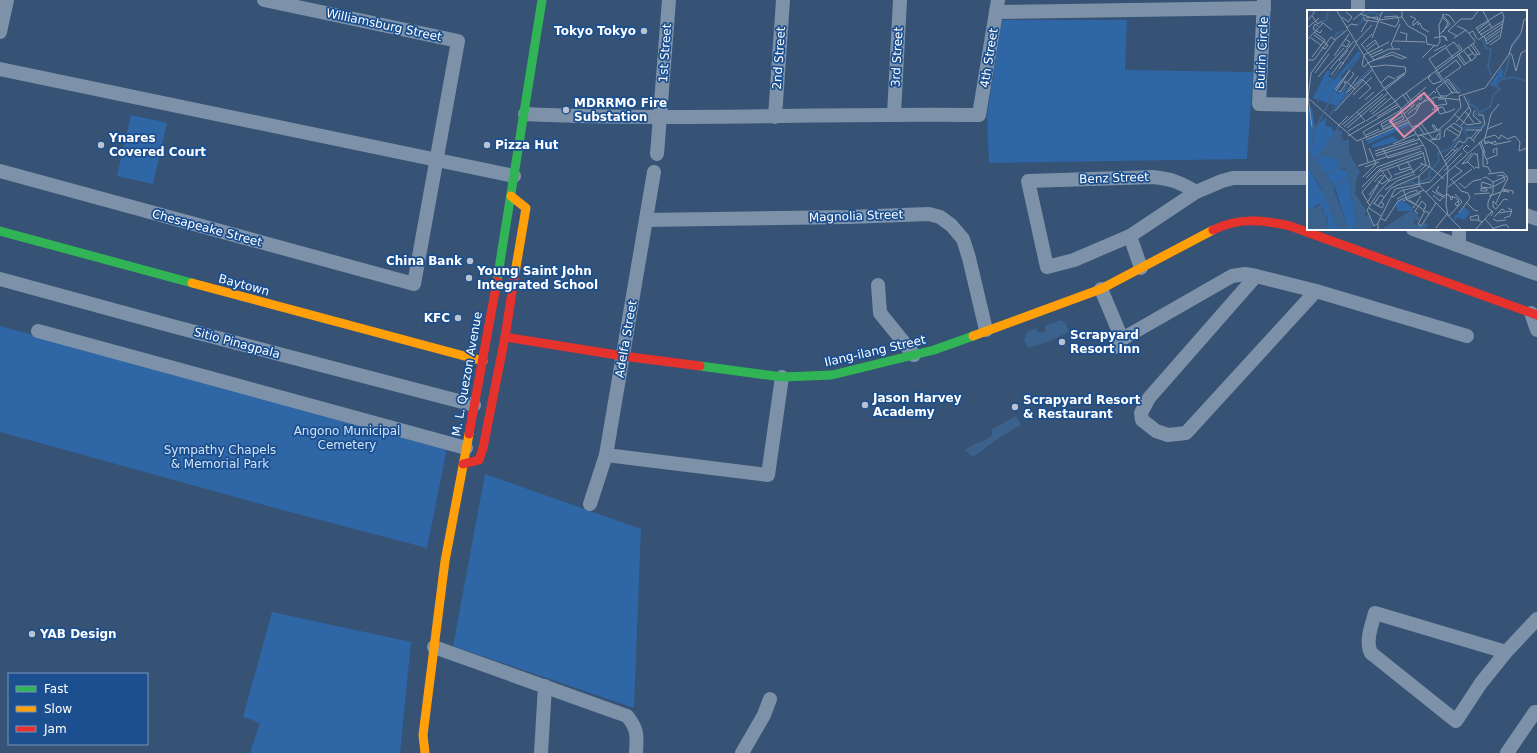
<svg xmlns="http://www.w3.org/2000/svg" width="1537" height="753" font-family="'DejaVu Sans',sans-serif">
  <style>
    .green { fill: #2f66a5 }
    .water { fill: #3b618d }
    .lines { fill: none; stroke-linecap: round; stroke-linejoin: round }
    .street { stroke: #7d92a8; stroke-width: 14 }
    .fast { stroke: #30b455; stroke-width: 9 }
    .slow { stroke: #ff9f0a; stroke-width: 9 }
    .jam { stroke: #e5322d; stroke-width: 9 }
    .poi-dot { fill: #b9c2ce; stroke: #1b4f8f; stroke-width: 1.5 }
    .labels { text-anchor: middle; dominant-baseline: central; stroke-width: 3.5; stroke-linejoin: round; paint-order: stroke }
    .street-label { font-size: 12px; fill: #fff; stroke: #1b4f8f }
    .poi-label { font-size: 12px; font-weight: bold; fill: #fff; stroke: #1b4f8f; text-anchor: start }
    .park-label { font-size: 12px; fill: #cfe3fa; stroke: #1b4f8f }
    .inset-river { fill: none; stroke: #3b618d; stroke-width: 2 }
    .inset-road { fill: none; stroke: #8697ac; stroke-width: 1 }
    .view { fill: #e08cad; fill-opacity: 0.15; stroke: #e08cad; stroke-width: 2 }
    .inset-edge { fill: none; stroke: #fff; stroke-width: 2 }
  </style>
  <rect width="100%" height="100%" fill="#365274"/>
  <g class="green">
    <polygon points="1002,20 1127,20 1125,70 1253,72 1247,159 989,163 987,115"/>
    <polygon points="131,115 167,123 153,184 117,176"/>
    <polygon points="0,326 447,448 427,548 286,511 0,432"/>
    <polygon points="485,474 641,529 634,708 453,646"/>
    <polygon points="272,612 411,642 400,753 250,753 260,723 243,717"/>
  </g>
  <g class="water">
    <polygon points="1061,320 1065,322 1069,332 1048,342 1028,348 1024,340 1026,333 1036,328 1038,333 1045,332 1045,326"/>
    <path d="M1016,416L1021,425L996,440L973,457L964,450C973,444 982,442 992,436V429Z"/>
  </g>
  <g class="lines">
    <g class="street">
      <polyline points="1264,0 1259,104 1308,105"/>
      <polyline points="1358,11 1358,0"/>
      <polyline points="996,12 1264,8"/>
      <polyline points="0,32 7,0"/>
      <polyline points="0,69 514,176"/>
      <path d="M525,114C676,121 828,113 979,115L998,0"/>
      <polyline points="894,114 900,0"/>
      <polyline points="775,117 783,0"/>
      <polyline points="657,154 669,0"/>
      <polyline points="0,171 414,284 458,41 264,0"/>
      <polyline points="1526,176 1537,176"/>
      <path d="M1196,192C1180,182 1171,179 1153,177L1028,181L1047,267L1074,260L1130,236L1196,192L1222,181L1233,178H1308"/>
      <polyline points="1526,215 1537,219"/>
      <polyline points="646,220 848,217 929,214 940,217 951,225 963,239 969,258 986,330"/>
      <polyline points="1413,229 1537,274"/>
      <polyline points="1130,236 1141,268"/>
      <polyline points="1459,245 1459,229"/>
      <polyline points="1256,276 1149,398 1141,413 1142,420 1156,431 1168,435 1186,433 1316,291"/>
      <polyline points="0,279 172,326 474,405"/>
      <polyline points="878,285 880,313 914,355"/>
      <polyline points="1101,289 1122,339"/>
      <polyline points="1531,313 1537,330"/>
      <polyline points="38,331 466,448"/>
      <polyline points="1115,347 1122,339 1232,276 1245,274 1256,276 1316,291 1467,336"/>
      <polyline points="606,455 768,475 782,377"/>
      <polyline points="590,504 606,455 654,172"/>
      <path d="M434,647L627,716C638,729 637,736 636,753"/>
      <path d="M1506,652L1375,613C1372,625 1365,641 1371,653L1456,721L1481,683L1506,652L1537,619"/>
      <polyline points="541,753 545,686"/>
      <polyline points="742,753 764,715 770,699"/>
      <polyline points="1507,753 1535,712 1537,712"/>
    </g>
    <g class="fast">
      <polyline points="0,231 192,283"/>
      <polyline points="497,281 542,0"/>
      <polyline points="700,366 782,377 832,375 934,350 973,336"/>
    </g>
    <g class="slow">
      <polyline points="511,196 526,208 515,273"/>
      <polyline points="192,283 483,361"/>
      <polyline points="973,336 1101,289 1213,230"/>
      <polyline points="425,753 423,735 445,561 469,434"/>
    </g>
    <g class="jam">
      <path d="M1213,230C1239,217 1263,220 1290,226L1537,315"/>
      <polyline points="505,337 623,356 700,366"/>
      <polyline points="469,434 497,281"/>
      <polyline points="463,464 479,460 483,448 505,337 515,273"/>
    </g>
  </g>
  <g class="poi-dot">
    <circle cx="644" cy="31" r="4"/>
    <circle cx="566" cy="110" r="4"/>
    <circle cx="101" cy="145" r="4"/>
    <circle cx="487" cy="145" r="4"/>
    <circle cx="470" cy="261" r="4"/>
    <circle cx="469" cy="278" r="4"/>
    <circle cx="458" cy="318" r="4"/>
    <circle cx="1062" cy="342" r="4"/>
    <circle cx="865" cy="405" r="4"/>
    <circle cx="1015" cy="407" r="4"/>
    <circle cx="32" cy="634" r="4"/>
  </g>
  <g class="labels">
    <g class="street-label">
      <text transform="translate(384 25) rotate(12)">Williamsburg Street</text>
      <text transform="translate(665 53) rotate(-86)">1st Street</text>
      <text transform="translate(1262 53) rotate(-87)">Buirin Circle</text>
      <text transform="translate(897 57) rotate(-87)">3rd Street</text>
      <text transform="translate(779 58) rotate(-86)">2nd Street</text>
      <text transform="translate(989 58) rotate(-81)">4th Street</text>
      <text transform="translate(1114 178) rotate(-2)">Benz Street</text>
      <text transform="translate(856 216) rotate(-2)">Magnolia Street</text>
      <text transform="translate(207 228) rotate(15)">Chesapeake Street</text>
      <text transform="translate(244 285) rotate(15)">Baytown</text>
      <text transform="translate(626 339) rotate(-80)">Adelfa Street</text>
      <text transform="translate(237 343) rotate(15)">Sitio Pinagpala</text>
      <text transform="translate(875 351) rotate(-13)">Ilang-ilang Street</text>
      <text transform="translate(467 374) rotate(-80)">M. L. Quezon Avenue</text>
    </g>
    <g class="poi-label">
      <text x="636" y="31" text-anchor="end">Tokyo Tokyo</text>
      <text x="574" y="103">MDRRMO Fire<tspan x="574" dy="14">Substation</tspan></text>
      <text x="109" y="138">Ynares<tspan x="109" dy="14">Covered Court</tspan></text>
      <text x="495" y="145">Pizza Hut</text>
      <text x="462" y="261" text-anchor="end">China Bank</text>
      <text x="477" y="271">Young Saint John<tspan x="477" dy="14">Integrated School</tspan></text>
      <text x="450" y="318" text-anchor="end">KFC</text>
      <text x="1070" y="335">Scrapyard<tspan x="1070" dy="14">Resort Inn</tspan></text>
      <text x="873" y="398">Jason Harvey<tspan x="873" dy="14">Academy</tspan></text>
      <text x="1023" y="400">Scrapyard Resort<tspan x="1023" dy="14">&amp; Restaurant</tspan></text>
      <text x="40" y="634">YAB Design</text>
    </g>
    <g class="park-label">
      <text x="347" y="431">Angono Municipal<tspan x="347" dy="14">Cemetery</tspan></text>
      <text x="220" y="450">Sympathy Chapels<tspan x="220" dy="14">&amp; Memorial Park</tspan></text>
    </g>
  </g>
  <g transform="translate(1307 10)">
    <rect width="220" height="220" fill="#365274"/>
    <path d="M52,41L54,44L33,67L35,69L29,82L32,84L39,76L41,77L37,82L42,84L30,98V94L29,96L6,88L20,60L24,62L21,66L27,70ZM195,57L196,68H192L188,77L183,75ZM4,94L8,117L16,103L13,113L20,107L18,116L25,117L26,122L31,118L21,131V139H17L13,145L30,149L31,159L40,160L49,209L46,219H41L27,175L18,165L21,163H17L0,138V97L4,100ZM101,112L103,115L59,135L62,130ZM86,126L91,131L66,138L65,135ZM0,156L17,184L31,219H24L20,216L21,204L17,205V198H14L12,193L4,200L0,198ZM94,190L105,197L106,201H90L89,194ZM157,197L163,203L157,210L151,207L146,211L148,205L153,203Z" fill="#2f66a5"/>
    <path d="M31,119L36,122L34,126L37,129L35,131L42,130V142L53,162L49,171L48,183L59,201L57,206L62,205L66,216L63,219H46L49,209L42,169L26,177L41,219H31L15,180L0,190L15,179L0,156V138L17,162L31,159L30,149L13,145L17,139H21V131ZM38,158L41,167L26,175L18,164ZM14,194V198L18,199L16,202L17,205L21,203L19,214L24,219H0V198L4,200ZM105,200L113,208L111,211L107,209V214L114,216L118,212L121,215L118,219H75Z" fill="#3b618d" fill-rule="evenodd"/>
    <path class="inset-river" d="M15,12L20,9L21,1M49,16L55,12L56,5L64,2L72,5L77,1M27,29L30,23L37,21M175,29L179,38L184,39L181,56L184,65M205,37L214,25M40,58L42,60L54,45M197,68L203,45M145,72L154,82M47,75L63,59M16,80L32,60M162,89V94L170,98L171,102M10,92L15,81M18,101L26,83M23,105L39,84M168,105L183,97L186,85L193,79L189,76L193,70L205,67L220,71M6,119L10,117L16,103M159,129L160,126L156,118L175,117L176,113L171,109M0,145L6,132L5,116M9,150L33,115M93,175L105,172L109,174L123,168L122,163L132,151L131,143L144,138L151,128L155,131"/>
    <path class="inset-road" d="M30,1L76,77L92,96L118,138L123,156L112,166V175L154,219M95,1V7L101,16L119,26L120,34L130,36L133,32L132,15L137,4M176,1L185,18M53,4L72,10L95,7M138,4L143,6L148,13M5,6L11,14L15,11M103,6L109,9L106,12V16L111,11V15L113,13L115,18L122,22M35,7L41,12L45,7L39,2M57,7V10L72,12M77,7L90,6L92,11L89,16M135,7L141,13L136,22M59,8L71,7L70,10M46,10L57,1M0,11L7,3V1M73,12L89,17M11,16L8,14L6,19L13,23L15,20M150,16L159,20L168,31M0,18L12,8M39,18L44,14L50,15M40,20L29,29L4,63L1,88L50,131L100,110M170,20L181,12M54,22L61,10M93,22L100,24L99,31M162,23L166,21L170,29M171,23L183,14M133,24L143,14L135,4M7,25L21,35L18,39L15,37M173,25L196,11M150,26L141,21L154,9H165L171,1M177,26L180,34L192,25M176,27L169,18L195,2M4,28L14,35M65,28L75,2M127,28L135,26L139,27L140,31L137,27M147,28L159,20M178,29L195,17M0,30L16,13L25,20M171,30L195,14M87,31L118,32M179,31L193,21M48,33L65,15M54,34L67,50L85,45L95,49L98,47M166,34L173,44L168,45M35,35L40,37L43,32L38,29M54,35L65,24M164,35L171,45M183,35L193,28L197,7L195,2M59,37L68,30L72,37M161,37L166,43L169,47L164,51L161,46L166,43M139,38L146,48M87,39L84,35L93,14M60,40L70,32M127,41L139,35M152,44L159,54M202,44L205,35L214,23L217,10L220,9M57,45L82,32M63,45L76,39M150,45L157,55L164,50L157,41M27,46L42,24M57,46L55,55L57,57L61,53M5,47L18,30L7,22M65,47L82,39H93M115,48L128,35M0,50H7L24,27L28,30M32,51L41,40M61,53L85,42L100,48M63,57L79,55L98,57L99,62L89,68M129,58L155,39L151,34M23,59L47,31M32,59L49,34M209,61L214,43L220,40M8,63L22,44M132,63L149,50L154,57L137,69M24,65L34,52L37,54M124,65L121,68L126,74L135,71L128,61M11,67L37,38M56,69L65,60M139,70L148,81M37,73L38,71L48,79M40,73L47,64L45,62M74,73L81,66L88,69M77,78L98,64L78,80M28,79L43,60L29,81M31,81L33,82L39,74L37,73M41,82L55,69L64,78L52,89M39,83L51,66M146,84L122,49L147,32L153,40M46,85L65,67M96,85L105,97M110,86L113,90L115,88L112,84M133,86H140L145,82L153,83M134,87L129,79L141,69L151,83M1,88L5,117M131,89H138L140,94M58,90L67,82M88,91L168,32M113,93L109,96L111,97L127,81L129,83M128,96L140,94M94,99L119,77M125,99L128,100L126,90M168,100L166,105L174,113M28,101L56,70M51,101L77,79M158,101L167,113M63,102L79,88M53,103L76,84M94,103L97,109L76,119L74,114ZM139,103L136,97L130,98L133,104L141,102L148,99M65,104L85,87M97,104L107,95L99,83M101,104L108,98L111,100M147,104L160,115L174,113M54,106L81,83M70,107L91,94M100,109L108,104L114,93L129,87L153,90M59,111L89,91M113,112L125,128L128,129L132,123M149,112L162,97M35,115L50,102M31,116L41,106M143,116L154,123M154,116L164,101L157,86M37,117L52,104M75,117L96,106M90,117L102,112M105,117L111,115L118,125M40,118L54,106M130,119L129,120H128L125,115H127L128,116V117L130,119L131,121M140,119L152,126M180,119L195,113M159,120H175M41,121L58,111L50,101M113,124L130,136L141,158L139,195L141,205M59,125L72,119M41,126L92,96M111,126L130,121L142,111L154,97L152,86L178,78L203,43L205,45L209,61M137,127L138,120L147,113L155,118L152,126L146,131M60,128L56,122L94,100M164,128L172,119M178,128L184,104L192,94M177,129L178,134L183,132H178M55,130L61,152M59,130L87,118M123,130L133,129V119M166,130L178,114L176,105H171M174,131L178,143M189,131L183,133L190,135M172,132L181,153L179,154M188,132L191,134L204,131M86,134L109,124M147,138L152,131L157,133L162,127L168,132M76,139L81,148L114,138M68,141L108,129M176,141V156L181,157L184,163M160,143L156,139L160,135L162,137M165,143L155,154L161,152L168,159M68,144L113,129M69,146L111,133M138,147L146,139L148,141M180,149L190,145V138L186,140L187,143M100,151L107,163M138,151L151,138M160,152L167,143L171,146M113,153L123,157L137,169M91,155L93,160L103,157M51,156L116,135M58,157L72,152M168,157L172,158L170,143M75,161L115,147M113,161L119,155L116,142M137,161L155,143M181,164L196,162L201,168L194,182L182,186M87,165L104,159M56,167L69,154L62,138M59,168L70,157L115,141M176,168L179,167L186,172L200,166M143,170L155,161L148,156M145,170L154,181L161,183L163,188L152,203M71,171L75,174L85,167L80,159M67,172L74,165L76,166M175,172L184,175V178L174,177ZM152,173L158,178L166,171L175,169M132,176L129,181L137,186L141,184V185L146,188L144,190L143,186M55,177L73,159L116,143M141,177L165,159M186,177L198,170L196,165L190,166M174,178L180,179V181H174ZM96,179L100,190L107,194M196,179L206,181V184M78,180L90,171L108,164M125,181L138,188M195,181L202,182L196,180M119,182L178,128L188,125L192,129L194,125L201,129L208,126L213,132L212,141L220,138M167,184L183,183M62,185L78,165M84,185L86,187L94,181L113,176M126,185L133,191L135,188M145,186L149,188L151,190L152,193L150,196L148,194L151,191M90,189L103,182L110,180V182M102,190L117,200M96,191L114,183M159,192L167,200L171,201M60,193L71,175M66,193L75,198L77,194L74,192M189,193L194,182M67,194L73,185L77,187M190,195L186,191V197L189,199L197,189L201,190M63,196L55,182L74,160L82,171M71,196L84,178L112,166M62,198L74,206M106,198L114,186M122,203L118,201L111,214L114,216L129,193M192,203L205,201M111,204L108,201L115,191L119,195L116,202M142,206L155,192L148,184M184,206L186,202L181,198V192L186,182V172M187,207L195,199L198,201M73,208L78,211L91,191L117,180M197,208L203,206L205,200L201,198M178,209L187,219M186,209L190,211L199,210M172,210H164L163,207L171,205L172,211L176,212M70,214L67,216L60,200L71,183L82,171L106,162L116,154M129,218L140,204M71,219V213L88,179L123,172L156,135M169,219L185,201M185,219L196,215H200L202,218"/>
    <path class="view" d="M117,83L131,99L97,127L83,111Z"/>
    <rect width="220" height="220" class="inset-edge"/>
  </g>
  <rect x="8" y="673" width="140" height="72" fill="#1b4f8f" stroke="#7695bc"/>
  <rect x="16" y="686" width="20" height="6" fill="#30b455" stroke="#7695bc"/>
  <text x="44" y="693" font-size="12" fill="#ffffff">Fast</text>
  <rect x="16" y="706" width="20" height="6" fill="#ff9f0a" stroke="#7695bc"/>
  <text x="44" y="713" font-size="12" fill="#ffffff">Slow</text>
  <rect x="16" y="726" width="20" height="6" fill="#e5322d" stroke="#7695bc"/>
  <text x="44" y="733" font-size="12" fill="#ffffff">Jam</text>
</svg>
